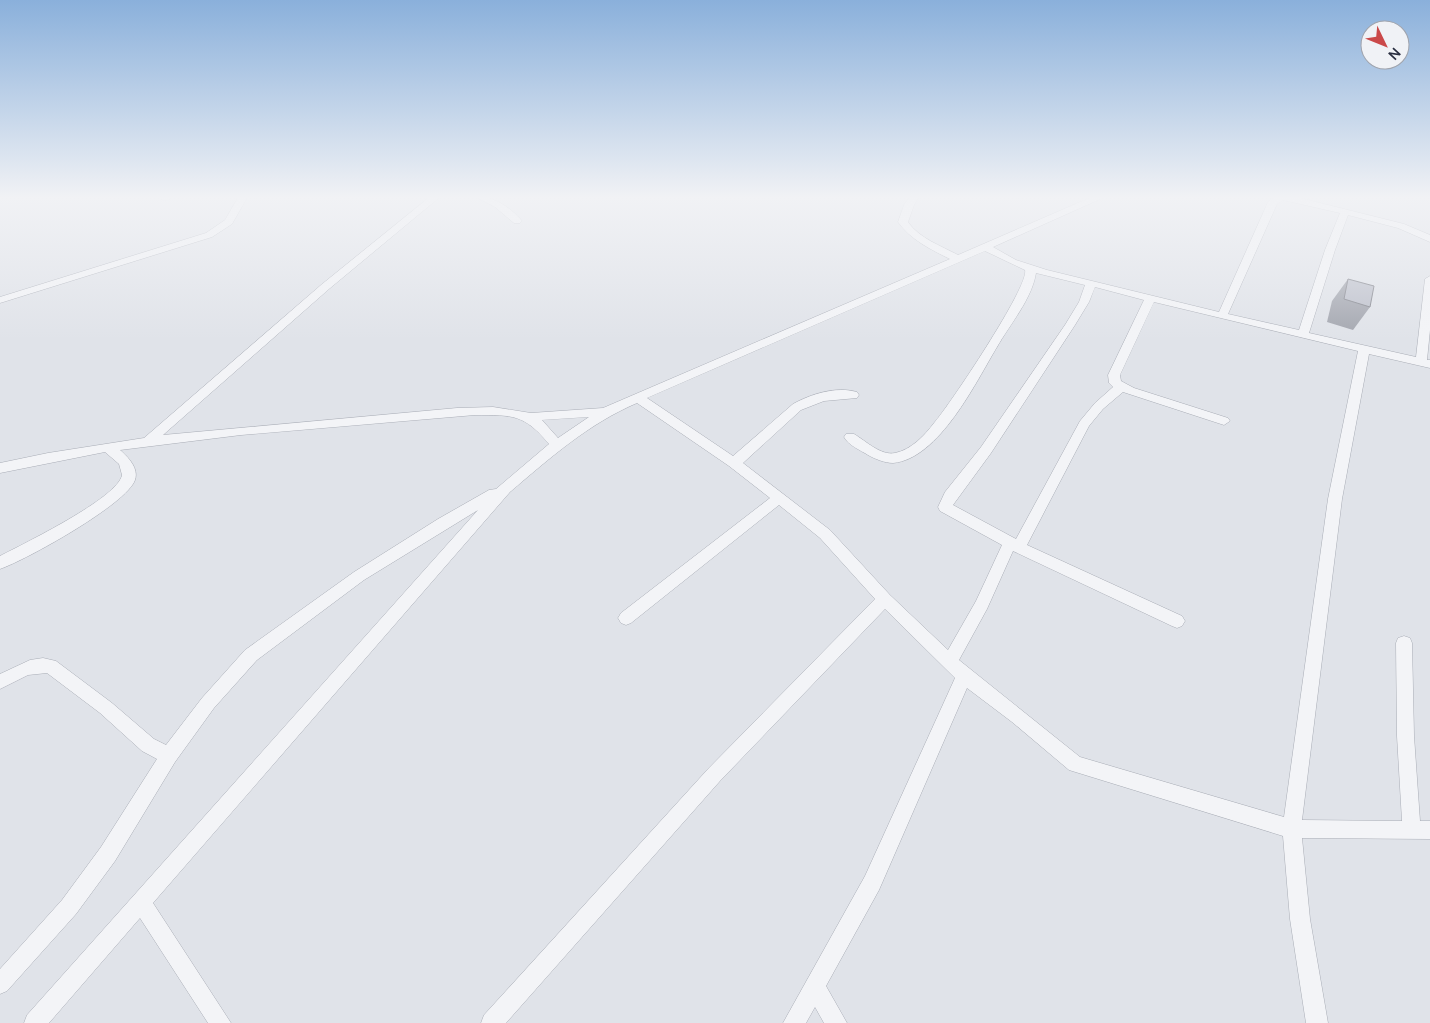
<svg xmlns="http://www.w3.org/2000/svg" width="1430" height="1023" font-family="Manrope,sans-serif">
  <style>
    .lines { fill: none; stroke-linecap: round; stroke-linejoin: round }
    .minor-casing { stroke: #a9adb6; stroke-width: 1 }
    .minor { fill: #f3f4f7; fill-rule: evenodd }
    .wall { fill: #a3a6af }
    .building { fill: #bec1cc; stroke: #85878f }
  </style>
  <rect width="100%" height="100%" fill="#e0e3e9"/>
  <g class="lines">
    <g class="minor-casing">
      <g id="minor">
        <polygon points="162,196 175,196 168,200 162,200"/>
        <polygon points="239,196 248,196 232,224 212,237 0,303 0,297 206,233 225,220"/>
        <path d="M431,196H441L329,289L163,435L457,408L493,407L531,413L603,408L950,259C930,249 911,240 898,222L904,205L910,196H919L914,205L908,222C919,238 941,246 958,255L1094,196H1107L993,247L1016,260L1047,270L1219,312L1268,202L1276,196H1292L1404,224L1430,235V242L1398,228L1348,215L1335,250L1309,333L1416,357L1425,279L1430,276V330L1427,360H1430V368L1369,354L1342,499L1302,820L1402,821L1397,736L1396,643L1398,638L1404,636L1410,638L1412,643L1414,736L1420,821H1430V839L1302,838L1310,919L1328,1023H1306L1290,919L1283,836L1069,770L1012,722L967,688L879,890L826,986L847,1023H824L815,1007L806,1023H783L865,876L955,678L885,609L720,781L506,1023H481L484,1015L708,769L875,599L820,538L779,505L631,623L626,625L621,623L618,618L621,613L770,498L729,466L637,403C588,424 550,458 510,492L153,903L231,1023H208L140,918L49,1023H24L27,1015L478,510L364,580L257,660L214,708L175,762L115,861L76,914L7,991L0,994V969L62,900L101,847L157,759L142,751L100,713L47,673L28,675L0,689V674L30,660L43,658L56,661L112,703L154,739L166,745L202,698L245,650L354,572L438,519L489,490L496,489L549,444C524,414 513,415 475,415L241,435L120,450C128,457 139,468 135,480C127,504 26,560 0,569V556C23,544 118,498 122,475L119,464L105,452L0,473V463L48,453L144,438L321,285ZM1283,200L1340,213L1325,250L1299,330L1228,314L1277,204ZM985,251L1025,270C1030,285 949,406 934,423C925,435 911,450 895,453C881,456 866,441 854,434H846L844,437C848,445 860,450 868,455C875,459 885,463 893,463C939,459 976,382 997,347C1010,324 1032,299 1036,273L1085,285L1079,302L1065,325L981,447L945,492L938,507L940,511L1002,545L976,601L948,650L890,595L830,530L743,463L801,410L824,401L857,398L859,395L857,392C836,386 811,394 793,404L733,456L647,398ZM1095,287L1144,300L1108,375L1109,383L1113,387L1095,403L1080,421L1016,539L953,505L991,453L1075,325L1089,302ZM1154,302L1358,351L1328,499L1284,817L1080,757L959,660L987,609L1013,551L1172,626L1177,628L1182,626L1185,621L1182,616L1027,545L1089,426L1103,409L1123,392L1224,425L1230,421L1228,418L1134,388L1121,381L1120,375ZM589,417L558,438L542,420Z"/>
        <path d="M474,196C493,196 509,206 522,221L520,223H514L495,207Z"/>
      </g>
    </g>
    <use href="#minor" class="minor"/>
  </g>
  <polygon class="wall" points="1348,279 1370,307 1353,330 1327,322 1332,301"/>
  <polygon class="building" points="1348,279 1374,286 1370,307 1344,299"/>
  <linearGradient id="sky" x2="0" y2="1"><stop stop-color="#8ab0db"/><stop offset="0.58" stop-color="#f1f2f5"/><stop offset="1" stop-color="#f1f2f5" stop-opacity="0"/></linearGradient>
  <rect width="1430" height="340" fill="url(#sky)"/>
  <g transform="translate(1385 45) rotate(133)"><circle r="24" fill="#f0f2f6" stroke="#a0a4ad"/>
  <path d="M0-4L9 19L0 12L-9 19Z" fill="#ca494a"/>
  <text y="-8" font-size="14" font-weight="bold" text-anchor="middle" fill="#292e40">N</text>
  </g>
</svg>
